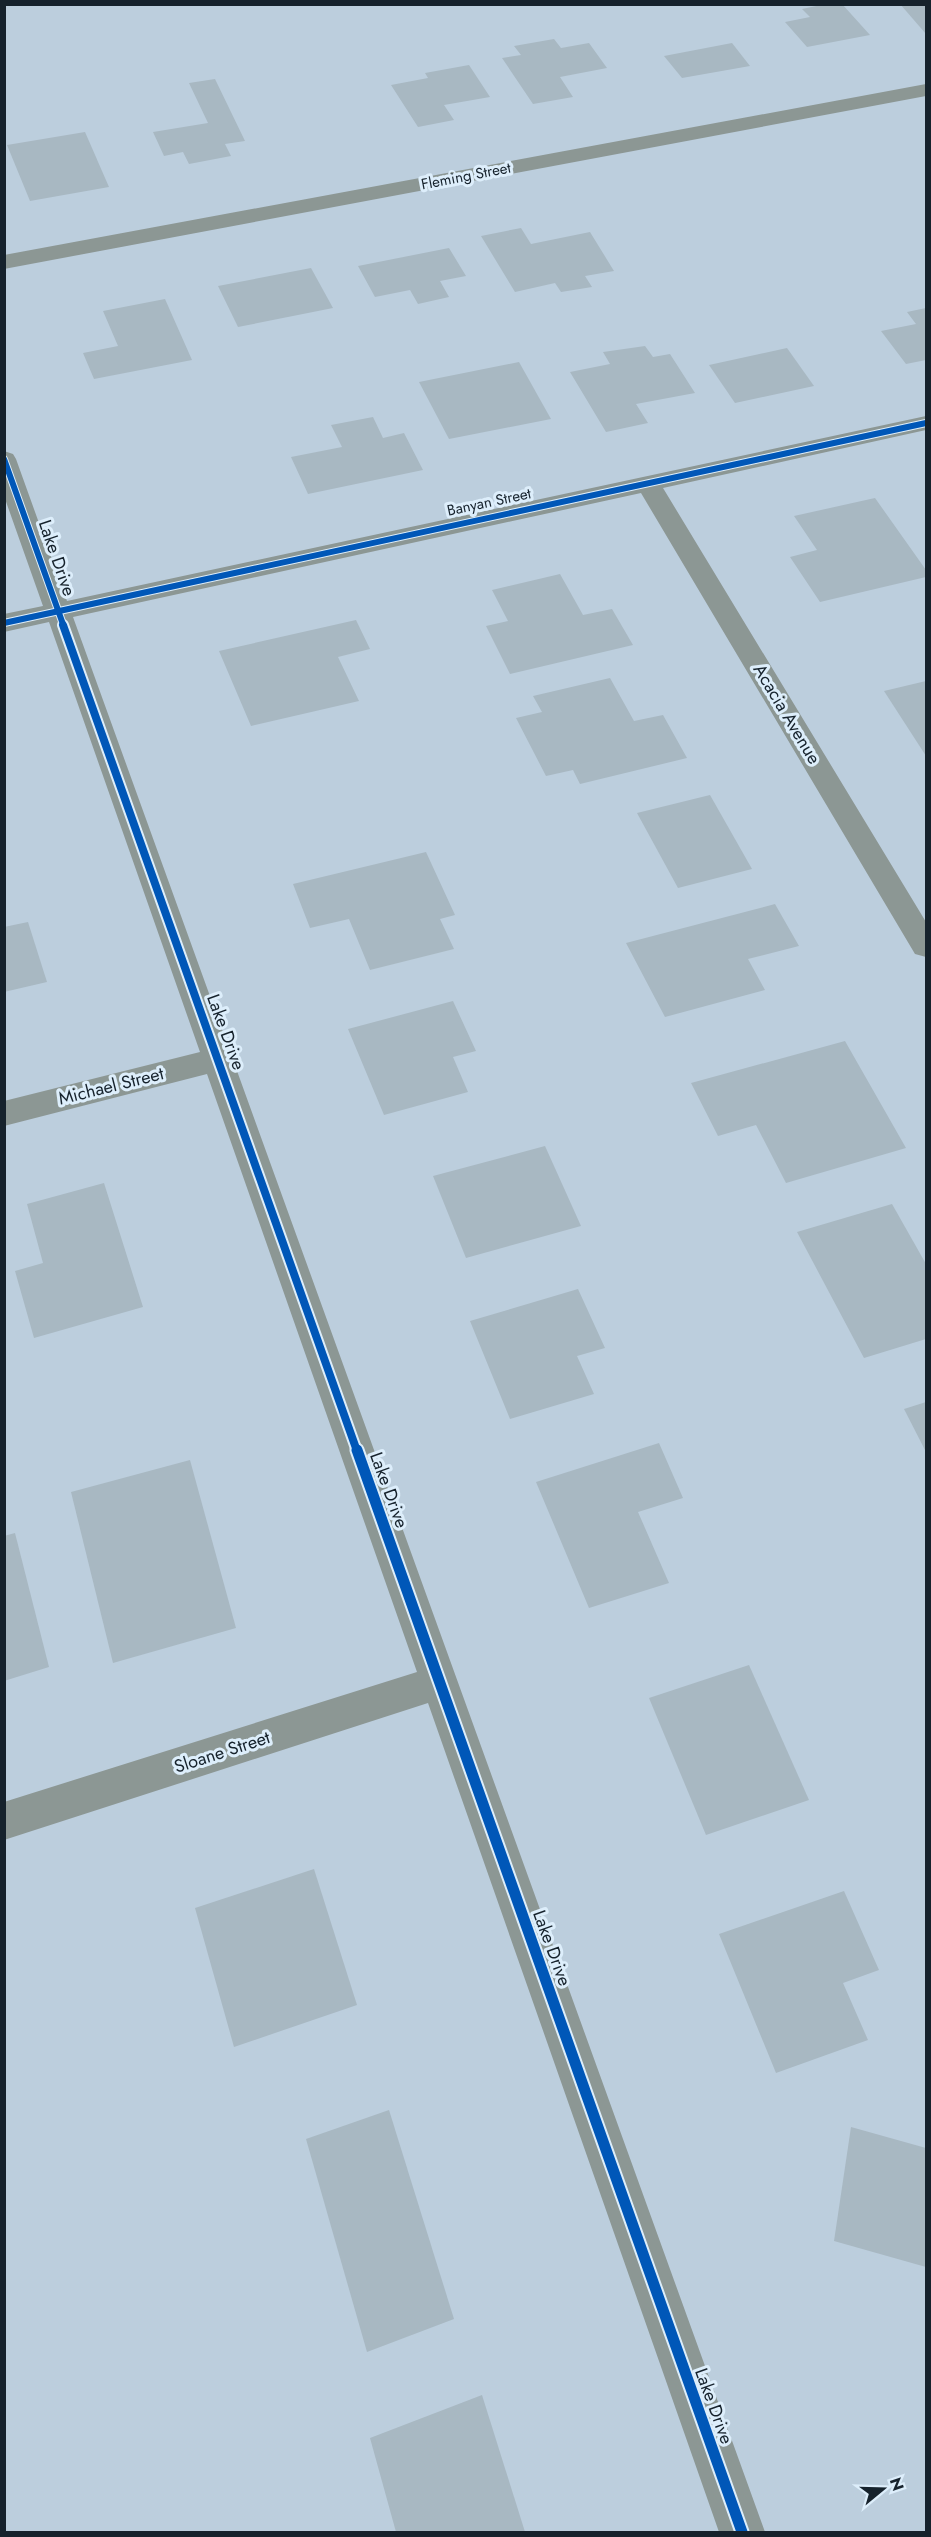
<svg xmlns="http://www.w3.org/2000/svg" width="931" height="2537" font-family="Jost,sans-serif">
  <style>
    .building { fill: #a8b8c2 }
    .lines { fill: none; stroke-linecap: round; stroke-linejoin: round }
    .minor { fill: #8c9794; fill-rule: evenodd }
    .cycleway-far2-casing { stroke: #ddeefb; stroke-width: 8 }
    .cycleway-far1-casing { stroke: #ddeefb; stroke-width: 12 }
    .cycleway-casing { stroke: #ddeefb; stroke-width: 15 }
    .cycleway-far2 { stroke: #0057b8; stroke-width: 6 }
    .cycleway-far1 { stroke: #0057b8; stroke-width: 8 }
    .cycleway { stroke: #0057b8; stroke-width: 11 }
    .labels { text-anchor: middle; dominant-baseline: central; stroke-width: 6; stroke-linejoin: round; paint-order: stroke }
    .far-street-label { font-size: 15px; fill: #16222c; stroke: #ddeefb }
    .street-label { font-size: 18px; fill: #16222c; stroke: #ddeefb }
  </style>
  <rect width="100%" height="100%" fill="#bccedd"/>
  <g class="building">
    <polygon points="826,4 842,4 870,35 807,47 785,22 810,17 802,9"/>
    <polygon points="900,4 926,4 926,34"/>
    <polygon points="554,39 561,48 589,43 607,68 560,77 573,97 533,104 502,58 521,55 514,46"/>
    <polygon points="732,43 750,66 682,78 664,56"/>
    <polygon points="469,65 490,97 444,105 454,120 418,127 391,85 428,78 425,73"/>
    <polygon points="215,79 245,141 225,144 231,156 189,164 183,152 164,156 153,132 208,123 189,83"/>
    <polygon points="85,132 109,187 30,201 7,145"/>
    <polygon points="521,228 531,244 590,232 614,271 585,276 592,287 561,292 555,283 515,292 481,236"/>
    <polygon points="449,248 466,276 440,281 449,297 418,304 410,290 375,297 358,266"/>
    <polygon points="311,268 333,308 238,327 218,286"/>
    <polygon points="165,299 192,360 94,379 83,353 118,346 103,311"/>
    <polygon points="926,308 926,360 906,364 881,331 916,324 907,312"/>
    <polygon points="645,346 653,357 670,354 695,393 636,404 648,423 606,432 570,372 610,364 603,352"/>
    <polygon points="787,348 814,386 735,403 709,365"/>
    <polygon points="519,362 551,419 449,439 419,382"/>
    <polygon points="373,417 383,438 404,433 423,470 308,494 291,457 342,447 331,425"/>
    <polygon points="875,498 926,570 926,577 820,602 790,557 817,550 794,516"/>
    <polygon points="560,574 583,615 612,609 633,645 510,674 486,626 508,621 492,590"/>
    <polygon points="356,620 370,649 338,657 359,701 251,726 219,651"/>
    <polygon points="610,678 634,721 663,715 687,758 580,784 573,770 546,776 516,718 542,712 533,696"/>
    <polygon points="926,681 926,756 884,691"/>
    <polygon points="710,795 752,869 678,888 637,813"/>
    <polygon points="426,852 455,915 440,919 454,949 370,970 349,919 310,928 293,884"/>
    <polygon points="775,904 799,946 748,959 765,990 665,1017 626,943"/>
    <polygon points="28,922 47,982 4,992 4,927"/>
    <polygon points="453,1001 476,1051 453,1057 468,1092 384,1115 348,1029"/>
    <polygon points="845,1041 906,1148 786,1183 756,1125 718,1136 691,1083"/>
    <polygon points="545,1146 581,1226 466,1258 433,1176"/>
    <polygon points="104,1183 143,1307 34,1338 15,1271 43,1263 27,1204"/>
    <polygon points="892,1204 926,1264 926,1339 864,1358 797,1232"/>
    <polygon points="578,1289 605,1348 577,1356 594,1394 510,1419 470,1321"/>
    <polygon points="926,1402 926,1452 904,1409"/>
    <polygon points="659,1443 683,1498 638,1512 669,1583 589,1608 536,1482"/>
    <polygon points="190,1460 236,1628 113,1663 71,1492"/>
    <polygon points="15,1533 49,1667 4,1681 4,1536"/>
    <polygon points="749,1665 809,1800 706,1835 649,1698"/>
    <polygon points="314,1869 357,2005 234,2047 195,1908"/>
    <polygon points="844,1891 879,1970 843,1983 868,2040 776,2073 719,1934"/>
    <polygon points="389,2110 454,2319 367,2352 306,2139"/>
    <polygon points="851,2127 926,2148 926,2267 834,2241"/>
    <polygon points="482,2395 525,2532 396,2532 370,2438"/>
  </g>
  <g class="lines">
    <g class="minor">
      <polygon points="926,84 926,96 4,269 4,255"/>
      <polygon points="926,416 926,430 663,488 926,922 926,957 915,954 641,493 73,617 765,2532 719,2532 428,1703 4,1840 4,1802 417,1672 207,1074 4,1126 4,1101 200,1052 49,622 4,632 4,614 43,606 4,496 4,451 13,454 16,459 67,601"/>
    </g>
    <g class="cycleway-far2-casing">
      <g id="cycleway-far2">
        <polyline points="4,459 64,627"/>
        <polyline points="4,623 926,423"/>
      </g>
    </g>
    <g class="cycleway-far1-casing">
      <polyline id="cycleway-far1" points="63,625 357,1451"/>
    </g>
    <g class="cycleway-casing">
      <polyline id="cycleway" points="357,1450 742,2532"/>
    </g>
    <use href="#cycleway-far2" class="cycleway-far2"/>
    <use href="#cycleway-far1" class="cycleway-far1"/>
    <use href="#cycleway" class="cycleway"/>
  </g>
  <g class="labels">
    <g class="far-street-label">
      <text transform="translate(466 176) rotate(-11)">Fleming Street</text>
      <text transform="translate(489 502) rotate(-12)">Banyan Street</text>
    </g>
    <g class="street-label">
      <text transform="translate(57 558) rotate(71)">Lake Drive</text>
      <text transform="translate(787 714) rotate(59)">Acacia Avenue</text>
      <text transform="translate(226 1032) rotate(70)">Lake Drive</text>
      <text transform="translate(111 1086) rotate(-14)">Michael Street</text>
      <text transform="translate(389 1490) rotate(70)">Lake Drive</text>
      <text transform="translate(222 1752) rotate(-18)">Sloane Street</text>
      <text transform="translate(552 1948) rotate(70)">Lake Drive</text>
      <text transform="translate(714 2406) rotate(70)">Lake Drive</text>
    </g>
  </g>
  <rect width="931" height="2537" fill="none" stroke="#16222c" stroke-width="12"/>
  <g transform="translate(883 2489) rotate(71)" stroke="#ddeefb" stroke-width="4.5" paint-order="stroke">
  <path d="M0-4.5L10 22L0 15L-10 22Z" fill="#16222c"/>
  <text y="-9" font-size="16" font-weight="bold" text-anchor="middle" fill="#16222c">N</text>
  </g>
</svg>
